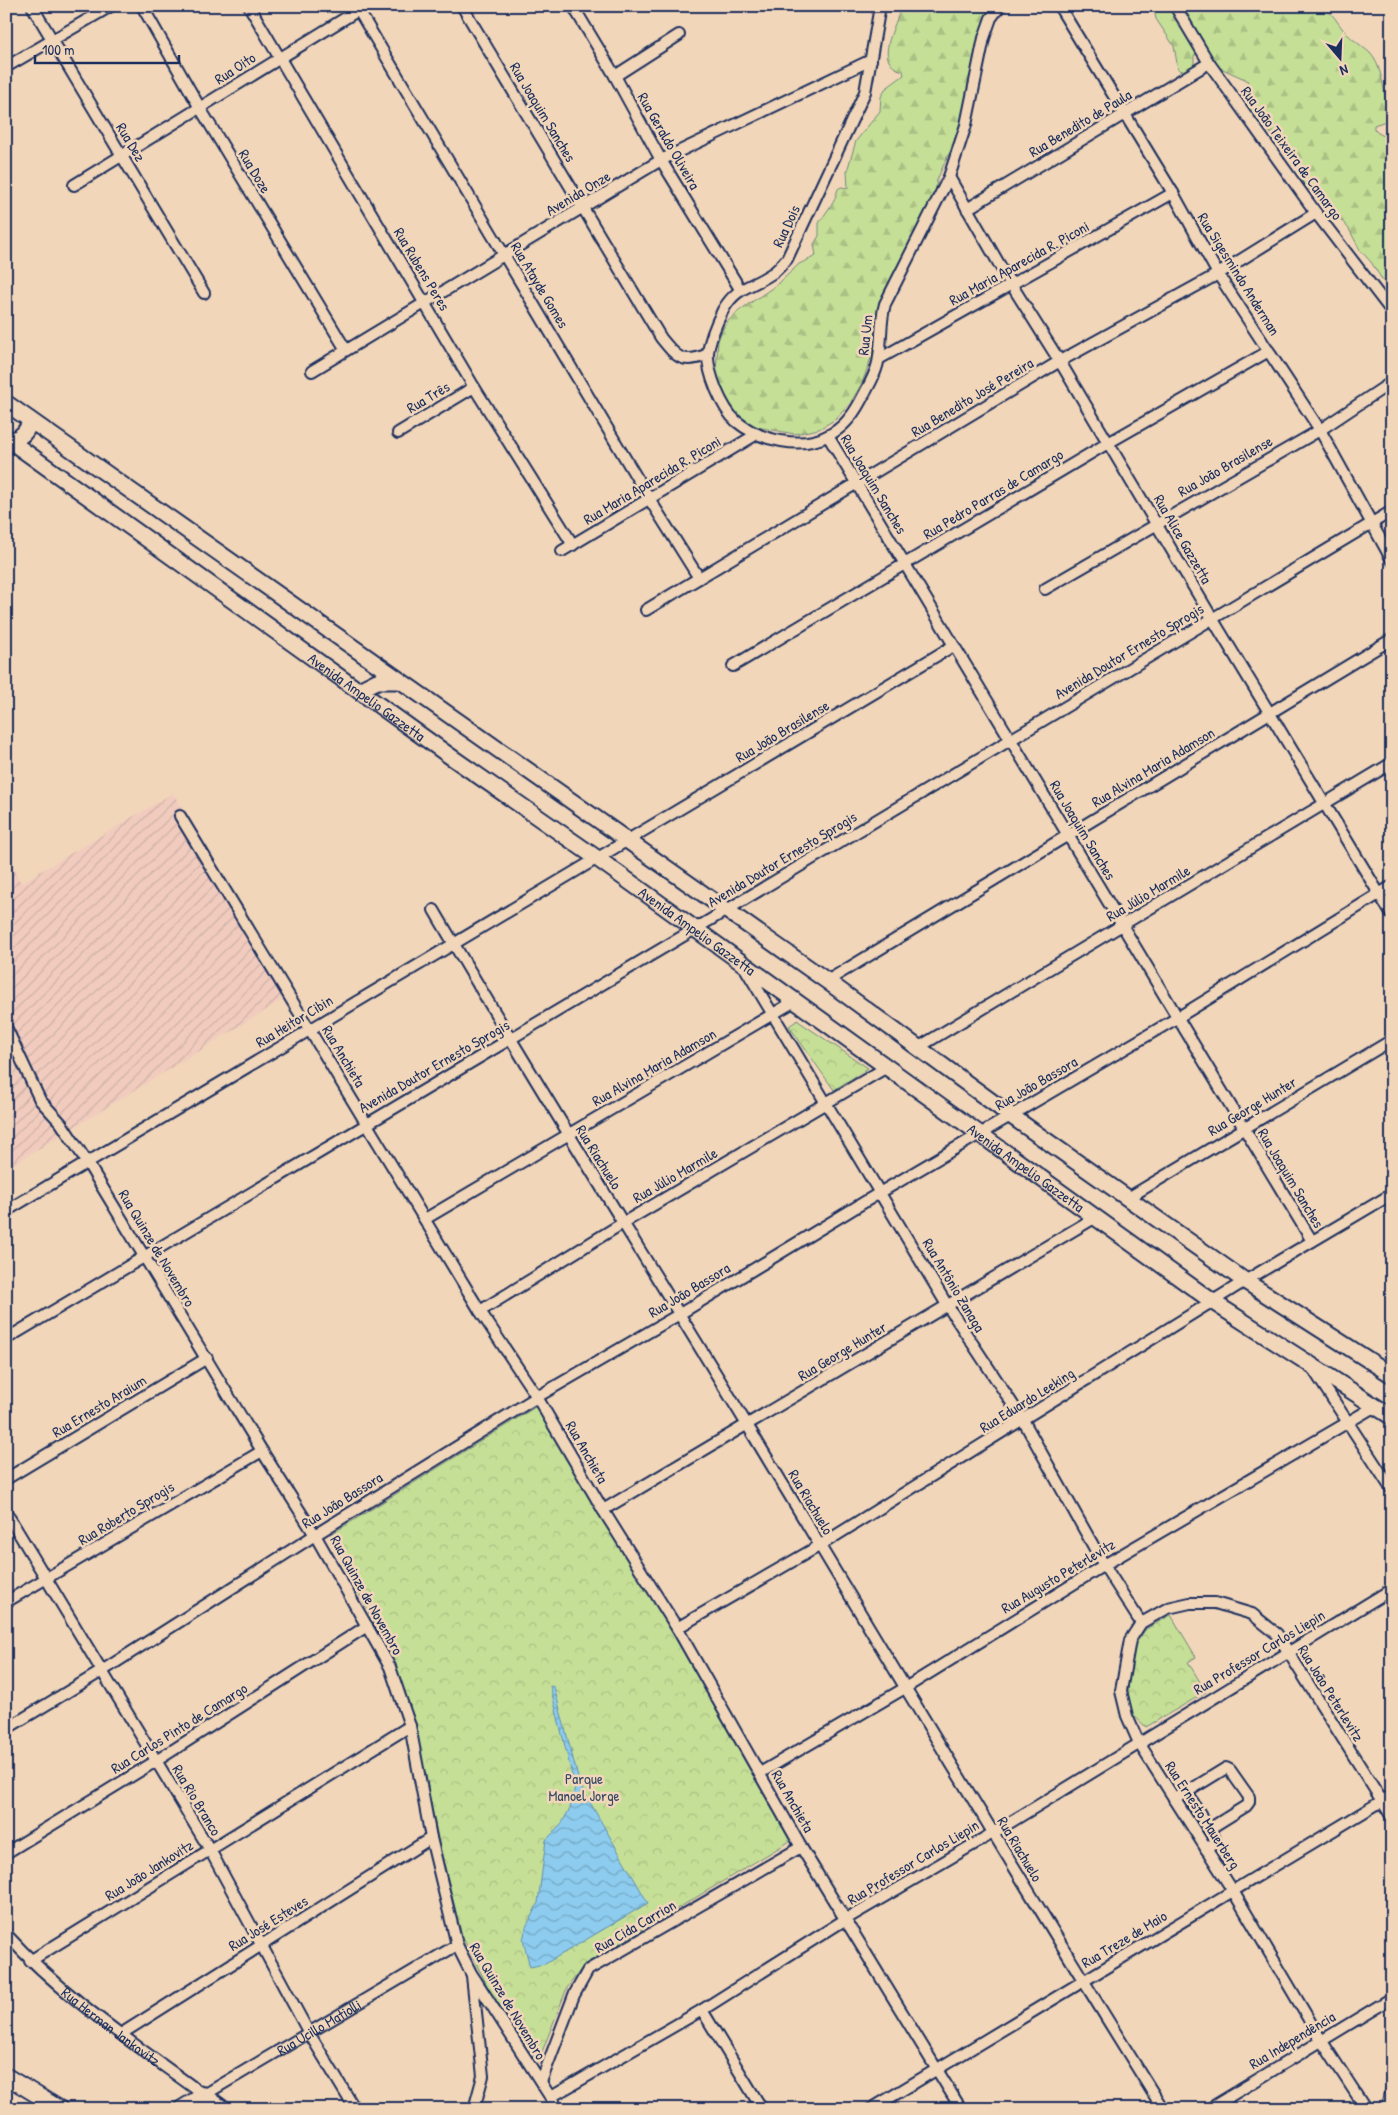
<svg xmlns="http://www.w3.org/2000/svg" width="1398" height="2115" font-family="'Patrick Hand',sans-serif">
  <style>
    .industrial { fill: url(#industrial-furrows) }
    .forest { fill: url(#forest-firs); stroke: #70877a }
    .park { fill: url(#park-crowns); stroke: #70877a }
    .water { fill: url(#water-waves); stroke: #5f8db4 }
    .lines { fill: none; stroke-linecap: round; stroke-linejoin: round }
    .minor-casing { stroke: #1b2f5e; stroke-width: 14 }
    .primary-casing { stroke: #1b2f5e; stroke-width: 19 }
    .minor { stroke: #f2d6b9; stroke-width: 10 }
    .primary { stroke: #f2d6b9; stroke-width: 15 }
    .labels { text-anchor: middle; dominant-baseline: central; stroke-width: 5; stroke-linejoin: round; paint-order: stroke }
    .street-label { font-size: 15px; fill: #1b2f5e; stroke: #f2d6b9 }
    .park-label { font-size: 15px; fill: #354966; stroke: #f2d6b9 }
  </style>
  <defs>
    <pattern id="industrial-furrows" width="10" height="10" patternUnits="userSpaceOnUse" patternTransform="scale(1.25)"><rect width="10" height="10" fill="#f1ccbe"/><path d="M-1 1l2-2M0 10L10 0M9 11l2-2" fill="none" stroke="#ceb0a6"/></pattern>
    <pattern id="forest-firs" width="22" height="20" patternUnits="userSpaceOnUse" patternTransform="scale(1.25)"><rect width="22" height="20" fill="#c6df96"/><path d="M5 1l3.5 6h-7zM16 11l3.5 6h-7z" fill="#aac084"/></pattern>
    <pattern id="park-crowns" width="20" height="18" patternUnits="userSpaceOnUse" patternTransform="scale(1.25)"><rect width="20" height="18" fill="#c6df96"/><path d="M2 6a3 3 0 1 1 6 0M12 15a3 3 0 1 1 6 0" fill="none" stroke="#aac084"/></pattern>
    <pattern id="water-waves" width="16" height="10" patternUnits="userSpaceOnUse" patternTransform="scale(1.25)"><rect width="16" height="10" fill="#8dccee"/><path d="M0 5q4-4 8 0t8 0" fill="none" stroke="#72a6c4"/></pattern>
  </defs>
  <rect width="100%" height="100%" fill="#f2d6b9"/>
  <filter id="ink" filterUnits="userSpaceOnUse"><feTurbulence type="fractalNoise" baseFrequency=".02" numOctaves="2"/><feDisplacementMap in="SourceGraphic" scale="10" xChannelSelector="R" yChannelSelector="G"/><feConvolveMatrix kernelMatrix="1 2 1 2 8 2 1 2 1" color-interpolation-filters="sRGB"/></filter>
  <g filter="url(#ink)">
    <polygon class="industrial" points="173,793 294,993 6,1169 6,853 21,883"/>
    <g class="forest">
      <path d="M901,6H997L967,111L960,127L961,139L948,155L937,180L932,219L892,280L876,344L862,383L851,402L836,419L819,429L795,434L746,425L735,418L720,393L716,373L718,341L722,330L728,321L740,310L778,284L799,264L816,256L814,244L819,236V223L834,201L838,189L841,187L848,188L847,171L856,141L880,111L881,97L885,89L904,75L903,71C871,63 897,26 901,6Z"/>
      <path d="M1153,6H1319C1334,12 1336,22 1346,33C1353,40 1362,46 1370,53C1381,65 1383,85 1386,101C1388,108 1392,111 1392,119L1374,125V129L1378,133L1392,140V295L1371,262L1360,250L1349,229L1329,206L1304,185L1300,176V160L1298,156L1248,114L1245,101L1249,87L1247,80L1216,66L1199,54L1194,55V64L1189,70L1184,72L1178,69L1174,46L1156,19Z"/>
    </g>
    <g class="park">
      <polygon points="798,1020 798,1021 868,1068 834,1090 789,1026"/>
      <polygon points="537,1406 673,1634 790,1841 585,1964 567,1988 538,2062 490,1991 462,1936 439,1843 416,1728 394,1663 330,1535"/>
      <polygon points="1171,1615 1196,1657 1188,1662 1206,1692 1146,1727 1131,1713 1128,1692 1129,1663 1135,1644 1146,1629"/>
    </g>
    <polygon class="water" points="550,1686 554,1687 580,1785 648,1903 545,1964 530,1967 523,1940 526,1927 538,1903 546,1840 561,1825 570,1808 575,1787"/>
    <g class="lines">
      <g class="minor-casing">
        <g id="minor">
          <polyline points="32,6 204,293"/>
          <polyline points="142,6 200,108 346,350"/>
          <polyline points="249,6 474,387 573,545"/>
          <polyline points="356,6 650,500 699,578"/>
          <path d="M462,6L661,338C677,358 683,365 708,354"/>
          <polyline points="573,6 615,76 661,160 740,289"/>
          <path d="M880,6L865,92L787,259C782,264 777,271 771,274C750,288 737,286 723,310C717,322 710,339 708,352C707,364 712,379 716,389C721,401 727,413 736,421C760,441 802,450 829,435C843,428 853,415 860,402C867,389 878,371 879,356C882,339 880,321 885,304L949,177L966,125L984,38L991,18L1000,6"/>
          <polyline points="1059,6 1173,193 1218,274 1320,430 1392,560"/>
          <polyline points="1175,6 1209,63 1316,213 1392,312"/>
          <polyline points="6,67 111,6"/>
          <polyline points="615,76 679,35"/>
          <polyline points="949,177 1006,276 1062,365 1212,618 1392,915"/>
          <polyline points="74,185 365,6"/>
          <polyline points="967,209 1209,63"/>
          <polyline points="879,359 1173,193"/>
          <polyline points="312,371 661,160 871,60"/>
          <polyline points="398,433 474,387"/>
          <polyline points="828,436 1312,1241"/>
          <polyline points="562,551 757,434"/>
          <polyline points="1045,589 1320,430 1392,382"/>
          <polyline points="646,610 1060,361 1218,274 1316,213"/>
          <polyline points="733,666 1108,443 1269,351"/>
          <polyline points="180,816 480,1311 537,1397 603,1510 677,1628 801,1847 961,2109"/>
          <path d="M434,910C536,1085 644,1255 749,1428C886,1655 1022,1884 1163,2109"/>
          <polyline points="745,968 947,1305 1023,1420 1104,1565 1141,1623"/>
          <polyline points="827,981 1392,639"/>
          <polyline points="6,1027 40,1100 61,1123 87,1162 262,1451 315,1535 390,1667 410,1726 431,1838 457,1945 471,1973 558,2109"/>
          <polyline points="919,1047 1392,763"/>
          <polyline points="1128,1198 1392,1040"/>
          <polyline points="6,1211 953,646"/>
          <polyline points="425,1219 795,1001"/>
          <polyline points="480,1311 623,1223 887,1067"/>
          <polyline points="6,1339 695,929 1392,511"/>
          <polyline points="1313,1369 1392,1490"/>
          <polyline points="6,1479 207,1358"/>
          <polyline points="603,1510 1096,1217"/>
          <polyline points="6,1512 210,1850 309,2033 355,2109"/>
          <polyline points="6,1602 262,1451"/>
          <polyline points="677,1628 819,1546 1245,1281 1392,1194"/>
          <polyline points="6,1729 102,1671 315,1535 537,1397 678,1315 881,1192 1177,1018 1392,886"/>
          <polyline points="760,1773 905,1688 1104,1565 1374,1407"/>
          <polyline points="1187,1792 1226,1768 1230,1770 1249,1797 1249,1802 1246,1806 1209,1829"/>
          <polyline points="1174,1799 1187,1792 1215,1839 1215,1843 1206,1849"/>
          <polyline points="6,1853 156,1761 367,1626"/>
          <path id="s1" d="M6,1934C63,1997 136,2045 204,2095L457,1945"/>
          <polyline points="30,1961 410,1726"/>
          <polyline points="472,1976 483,2076 474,2109"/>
          <polyline points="702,2010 762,2109"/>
          <polyline points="121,2034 431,1838"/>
          <polyline points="541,2082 574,1995 588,1970 801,1847"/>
          <polyline points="551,2097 702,2010 846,1919 993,1833 1392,1589"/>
          <polyline points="871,2109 1392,1795"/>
          <polyline points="1209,2109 1392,1998"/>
          <polyline points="1366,2109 1321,2040 1233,1891 1139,1743 1127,1716 1121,1691 1130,1640 1141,1623 1168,1608 1190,1603 1215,1603 1252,1614 1277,1634 1392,1817"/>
          <polyline points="1386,2109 1392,2089"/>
        </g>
      </g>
      <g class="primary-casing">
        <g id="primary">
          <polyline points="6,403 827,981 1010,1115 1245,1281 1392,1375"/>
          <path id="s2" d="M6,438L447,754L598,859L1213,1302L1392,1417"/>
          <path d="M11,441C21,437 28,432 30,420"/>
          <polyline points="359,690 377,681 398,681"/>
          <polyline points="6,2076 60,2109"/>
          <polyline points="181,2109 204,2095 223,2109"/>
        </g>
      </g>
      <use href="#minor" class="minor"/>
      <use href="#primary" class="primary"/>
    </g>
  </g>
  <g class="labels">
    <g class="street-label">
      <text transform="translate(235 68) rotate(-33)">Rua Oito</text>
      <text transform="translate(543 112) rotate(59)">Rua Joaquim Sanches</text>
      <text transform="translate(1080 123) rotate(-31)">Rua Benedito de Paula</text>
      <text transform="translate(669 141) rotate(60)">Rua Geraldo Oliveira</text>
      <text transform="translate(131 142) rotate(59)">Rua Dez</text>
      <text transform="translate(1292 153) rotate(54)">Rua João Teixeira de Camargo</text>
      <text transform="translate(255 171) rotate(59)">Rua Doze</text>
      <text transform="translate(578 193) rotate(-31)">Avenida Onze</text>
      <text transform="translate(786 226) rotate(-65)">Rua Dois</text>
      <text transform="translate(1019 263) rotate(-29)">Rua Maria Aparecida R. Piconi</text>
      <text transform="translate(422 269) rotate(59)">Rua Rubens Peres</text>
      <text transform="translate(1239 274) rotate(58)">Rua Sigesmindo Anderman</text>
      <text transform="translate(540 285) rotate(59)">Rua Atayde Gomes</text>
      <text transform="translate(865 335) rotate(-84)">Rua Um</text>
      <text transform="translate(428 397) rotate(-31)">Rua Três</text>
      <text transform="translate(972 397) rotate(-31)">Rua Benedito José Pereira</text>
      <text transform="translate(1225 466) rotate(-30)">Rua João Brasilense</text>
      <text transform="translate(652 480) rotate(-31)">Rua Maria Aparecida R. Piconi</text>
      <text transform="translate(874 484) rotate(59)">Rua Joaquim Sanches</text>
      <text transform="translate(993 494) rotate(-31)">Rua Pedro Parras de Camargo</text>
      <text transform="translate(1183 539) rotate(60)">Rua Alice Gazzetta</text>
      <text transform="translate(1129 651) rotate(-31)">Avenida Doutor Ernesto Sprogis</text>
      <text stroke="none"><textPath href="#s2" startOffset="444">Avenida Ampelio Gazzetta</textPath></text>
      <text transform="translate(782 731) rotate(-31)">Rua João Brasilense</text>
      <text transform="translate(1153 767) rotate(-31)">Rua Alvina Maria Adamson</text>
      <text transform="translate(1083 830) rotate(59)">Rua Joaquim Sanches</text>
      <text transform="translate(782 859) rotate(-31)">Avenida Doutor Ernesto Sprogis</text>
      <text transform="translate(1148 893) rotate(-31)">Rua Júlio Marmile</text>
      <text stroke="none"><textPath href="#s2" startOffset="849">Avenida Ampelio Gazzetta</textPath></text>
      <text transform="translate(294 1021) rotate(-31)">Rua Heitor Cibin</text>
      <text transform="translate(344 1056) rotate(59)">Rua Anchieta</text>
      <text transform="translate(434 1066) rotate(-30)">Avenida Doutor Ernesto Sprogis</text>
      <text transform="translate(654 1067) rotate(-30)">Rua Alvina Maria Adamson</text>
      <text transform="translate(1036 1083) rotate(-30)">Rua João Bassora</text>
      <text transform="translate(1252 1106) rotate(-31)">Rua George Hunter</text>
      <text transform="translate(599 1157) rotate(58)">Rua Riachuelo</text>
      <text stroke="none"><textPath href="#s2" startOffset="1254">Avenida Ampelio Gazzetta</textPath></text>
      <text transform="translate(675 1175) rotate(-30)">Rua Júlio Marmile</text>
      <text transform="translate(1291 1178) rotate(59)">Rua Joaquim Sanches</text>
      <text transform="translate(157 1248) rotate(59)">Rua Quinze de Novembro</text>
      <text transform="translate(954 1285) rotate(59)">Rua Antônio Zanaga</text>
      <text transform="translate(689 1290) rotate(-31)">Rua João Bassora</text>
      <text transform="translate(842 1351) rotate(-31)">Rua George Hunter</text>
      <text transform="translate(1027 1400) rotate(-32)">Rua Eduardo Leeking</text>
      <text transform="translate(99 1406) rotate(-31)">Rua Ernesto Araium</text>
      <text transform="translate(587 1452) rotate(60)">Rua Anchieta</text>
      <text transform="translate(342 1500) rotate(-32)">Rua João Bassora</text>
      <text transform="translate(811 1502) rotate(59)">Rua Riachuelo</text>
      <text transform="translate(126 1513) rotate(-31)">Rua Roberto Sprogis</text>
      <text transform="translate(1058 1576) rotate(-31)">Rua Augusto Peterlevitz</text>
      <text transform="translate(367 1595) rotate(61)">Rua Quinze de Novembro</text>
      <text transform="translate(1259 1652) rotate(-31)">Rua Professor Carlos Liepin</text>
      <text transform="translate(1331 1693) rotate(58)">Rua João Peterlevitz</text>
      <text transform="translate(179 1728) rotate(-32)">Rua Carlos Pinto de Camargo</text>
      <text transform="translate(197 1800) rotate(59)">Rua Rio Branco</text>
      <text transform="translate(793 1801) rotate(60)">Rua Anchieta</text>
      <text transform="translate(1203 1815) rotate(57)">Rua Ernesto Mauerberg</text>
      <text transform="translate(1020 1849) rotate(59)">Rua Riachuelo</text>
      <text transform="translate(913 1862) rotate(-31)">Rua Professor Carlos Liepin</text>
      <text transform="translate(149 1870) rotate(-32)">Rua João Jankovitz</text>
      <text transform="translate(268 1923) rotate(-32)">Rua José Esteves</text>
      <text transform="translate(635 1926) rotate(-30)">Rua Cida Carrion</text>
      <text transform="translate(1124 1939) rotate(-31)">Rua Treze de Maio</text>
      <text transform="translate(508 2001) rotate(59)">Rua Quinze de Novembro</text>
      <text stroke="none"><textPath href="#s1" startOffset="140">Rua Herman Jankovitz</textPath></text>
      <text stroke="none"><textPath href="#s1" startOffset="389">Rua Ucillo Matiolli</textPath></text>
      <text transform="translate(1292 2040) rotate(-31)">Rua Independência</text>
    </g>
    <g class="park-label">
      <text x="584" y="1778">Parque<tspan x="584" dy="17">Manoel Jorge</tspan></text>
    </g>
  </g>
  <rect width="1398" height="2115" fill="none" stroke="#f2d6b9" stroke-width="25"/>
  <rect x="12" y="12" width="1373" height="2090" fill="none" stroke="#1b2f5e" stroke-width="2" filter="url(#ink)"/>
  <g transform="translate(1340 58) rotate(161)" stroke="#f2d6b9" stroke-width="4" paint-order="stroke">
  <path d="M0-4L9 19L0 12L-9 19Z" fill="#1b2f5e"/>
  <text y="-8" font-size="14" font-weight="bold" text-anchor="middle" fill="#1b2f5e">N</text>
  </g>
  <path d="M35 55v8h144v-8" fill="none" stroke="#1b2f5e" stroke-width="2.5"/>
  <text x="42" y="55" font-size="15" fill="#1b2f5e" stroke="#f2d6b9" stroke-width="4" paint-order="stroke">100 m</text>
</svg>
